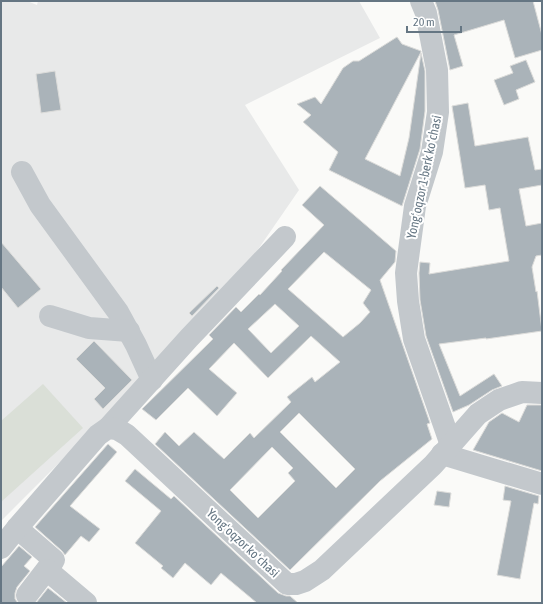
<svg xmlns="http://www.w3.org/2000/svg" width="543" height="604" font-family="'Asap Condensed',sans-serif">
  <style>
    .built { fill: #e8e9e9 }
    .green { fill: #dadfd7 }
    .building { fill: #aab3b9; stroke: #dcdcda; fill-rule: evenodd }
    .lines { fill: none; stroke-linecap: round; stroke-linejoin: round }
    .minor { stroke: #c3c8cc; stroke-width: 22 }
    .labels { text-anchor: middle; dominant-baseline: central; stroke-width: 4; stroke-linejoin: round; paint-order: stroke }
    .street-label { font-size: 13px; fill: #657683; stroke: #fff }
  </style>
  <rect width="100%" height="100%" fill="#fafaf8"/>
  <polygon class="built" points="1,1 27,1 37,5 38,1 359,1 380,38 245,105 299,190 226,296 1,521"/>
  <polygon class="green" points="43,384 83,428 1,502 1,421"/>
  <g class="building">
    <polygon points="435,1 533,1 542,35 542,50 515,58 504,20 454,35 463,66 450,70 438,10"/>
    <polygon points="397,37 402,44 421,51 421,52 365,159 400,176 409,138 421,53 425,71 425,111 420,149 402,206 329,170 338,152 303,122 311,115 297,104 315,97 321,104 343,68 353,61 359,61"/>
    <polygon points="526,60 535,82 516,90 519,99 504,105 494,80 513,73 510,66"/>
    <polygon points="55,71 61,110 41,113 36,74"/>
    <polygon points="468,103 475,146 528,137 535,170 542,169 542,185 519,189 526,226 542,223 542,255 536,256 532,267 536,292 537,291 542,331 486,339 486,338 439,344 460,396 494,374 502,386 492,390 469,405 453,412 426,336 420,300 419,273 420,262 430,263 429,274 509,261 500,208 489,210 485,185 465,188 452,106"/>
    <path d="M320,186L396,251L395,262L380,280L430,423L427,424L432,439L380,481L290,570L155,444L165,432L179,446L194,432L224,459L250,433L254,438L291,402L287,397L312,377L315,382L340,362L311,336L268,378L234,343L209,369L237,393L217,416L188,388L156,420L142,409L213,339L209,335L236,307L241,312L259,294L260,295L282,271L281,270L324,225L302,205ZM324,252L371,290L363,303L370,312L360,323L343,337L288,289ZM275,304L299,326L271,353L248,329ZM299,413L355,469L336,488L280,432ZM272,447L293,468L288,473L295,481L258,518L230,490Z"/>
    <polygon points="1,242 41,289 18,308 1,287"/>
    <polygon points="217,286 219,288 192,316 189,313"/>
    <polygon points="94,341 132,380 103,409 94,399 105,388 76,359"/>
    <polygon points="527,405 542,405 542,471 473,450 489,422 502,413 519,422"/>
    <polygon points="108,444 117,452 70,506 100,529 89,542 81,536 65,555 62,551 35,527"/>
    <polygon points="135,469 171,499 174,496 278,593 286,596 290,596 298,603 257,603 221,573 211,585 185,563 173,578 161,568 163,566 135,543 161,511 125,481"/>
    <polygon points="505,486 539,496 538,504 534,503 520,579 497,575 511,501 503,500"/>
    <polygon points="437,491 451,493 449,507 434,505"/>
    <polygon points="19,546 32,557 24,566 30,571 17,587 15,593 15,599 18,603 1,603 1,567"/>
    <polygon points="48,588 67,603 36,603"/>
  </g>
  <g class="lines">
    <g class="minor">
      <polyline points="421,1 426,13 437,70 438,112 432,152 415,206 406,273 408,301 414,339 451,445"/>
      <polyline points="22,172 40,205 118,312 136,345 152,380"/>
      <polyline points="50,316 89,328 129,331"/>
      <polyline points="108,428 189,338 285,237"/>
      <polyline points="442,454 542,484"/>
      <polyline points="17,528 54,560 27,595"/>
      <polyline points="1,548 17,528 98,435 108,428 117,429 127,435 287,584 296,584 305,581 322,570 433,465 478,414 499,400 522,392 542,393"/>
      <polyline points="47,570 86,603"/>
    </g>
  </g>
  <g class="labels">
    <g class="street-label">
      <text transform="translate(424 177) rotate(-78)">Yongʻoqzor 1-berk koʻchasi</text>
      <text transform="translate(243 543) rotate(43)">Yongʻoqzor koʻchasi</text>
    </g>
  </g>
  <rect width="543" height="604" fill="none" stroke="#657683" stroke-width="4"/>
  <path d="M407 26v6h54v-6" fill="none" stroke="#657683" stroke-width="2"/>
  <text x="413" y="26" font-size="12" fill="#657683" stroke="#ffffff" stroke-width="3" paint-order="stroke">20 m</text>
</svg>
